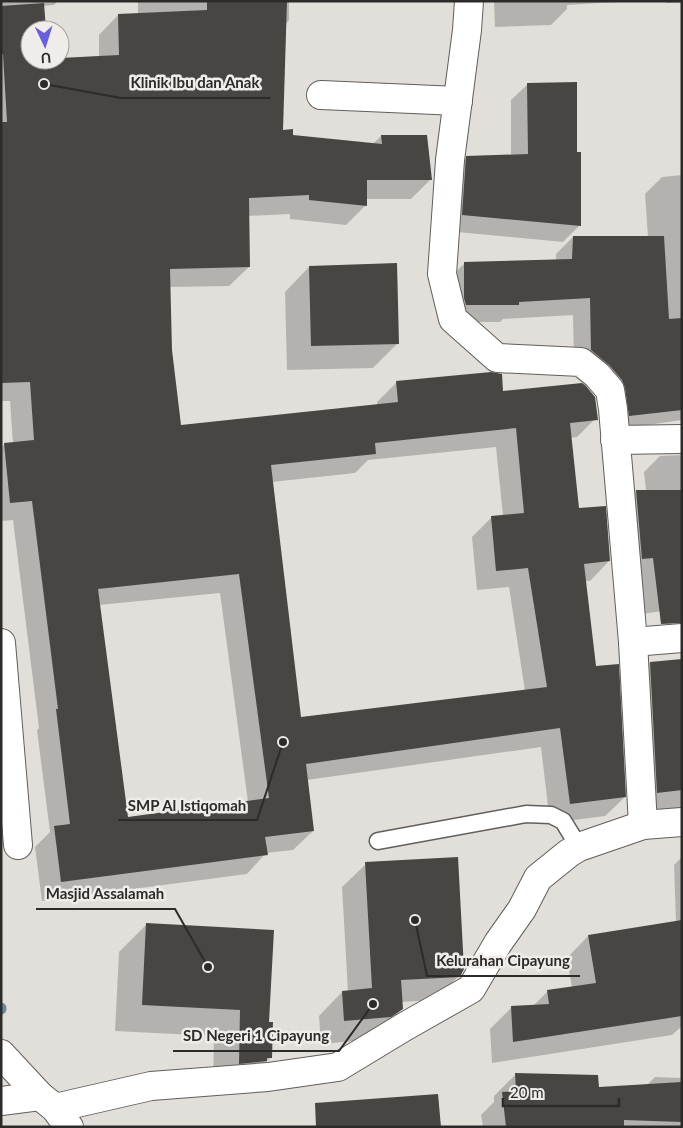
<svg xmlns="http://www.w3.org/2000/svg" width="683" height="1128" font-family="Lato,sans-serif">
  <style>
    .shadow { fill: #0003; fill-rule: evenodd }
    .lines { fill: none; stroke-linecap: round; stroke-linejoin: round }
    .stream { stroke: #678c98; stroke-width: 11 }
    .building { fill: #484643; fill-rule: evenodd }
    .service-casing { stroke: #615e5b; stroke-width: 19 }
    .minor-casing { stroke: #615e5b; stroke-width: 30 }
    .secondary-casing { stroke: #615e5b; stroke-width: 30 }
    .service { stroke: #fff; stroke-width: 16 }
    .minor { stroke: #fff; stroke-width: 28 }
    .secondary { stroke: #fff; stroke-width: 28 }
    .leader { fill: none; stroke: #2c2b29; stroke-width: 2 }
    .callout-dot { fill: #2c2b29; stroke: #f0ece9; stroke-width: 2 }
    .callout-label { font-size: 15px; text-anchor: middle; font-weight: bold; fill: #2c2b29; stroke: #f0ece9; stroke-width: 5; stroke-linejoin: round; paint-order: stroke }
  </style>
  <rect width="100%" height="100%" fill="#e2dfdb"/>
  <g class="shadow">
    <path d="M1,1H58L54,5L43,6L45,30H30V60H60L99,57V35L118,15H138V1H289V20L285,25L281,131L292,136L373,144L381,136L430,180L411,199H366V205L346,225L290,219V214L248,216L249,267L229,286L169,287L171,350L179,427L377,405V402L397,382L502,393L597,417L577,437L570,438L577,510L609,561L590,581H585L595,668L625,797L605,816L550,823L541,747L307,780L313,831L293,850L266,853L247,874L42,901L35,847L50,832L37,730L39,728L13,520L1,521V448L5,444H13L10,401H1ZM496,447L503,516L492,517L472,537L477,590L509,587L525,691L300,718L272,482L355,473L368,460ZM220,593L248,802L127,818L99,605Z"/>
    <polygon points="494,1 632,1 567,5 567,9 551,25 495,27"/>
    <rect x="666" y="1" width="16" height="2"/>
    <polygon points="528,84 576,153 579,226 563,242 446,231 450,173 467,157 511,156 511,100"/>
    <polygon points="682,175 682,420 612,430 605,398 574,367 573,315 503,319 500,322 449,322 447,280 465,263 556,260 556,254 573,237 648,237 645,194 662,177"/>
    <polygon points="309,267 398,343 373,368 287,370 285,292"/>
    <polygon points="682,455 682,608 642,614 620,507 636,491 646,491 644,472 660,456"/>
    <polygon points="682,660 682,816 638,821 631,682 650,663"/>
    <polygon points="682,857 682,1026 672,1035 492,1063 490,1029 511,1008 533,1006 547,992 572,988 567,958 588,936 676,922 674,865"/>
    <polygon points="366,864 459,976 435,1000 401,1002 402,1009 378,1033 366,1040 321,1044 319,1016 342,992 348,992 342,887"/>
    <polygon points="146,925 268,1023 271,1057 244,1084 213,1090 214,1036 115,1031 119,952"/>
    <polygon points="516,1074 598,1088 647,1085 655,1077 682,1078 682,1127 483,1127 481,1115 494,1102 494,1096"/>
  </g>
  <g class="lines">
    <polyline class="stream" points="1,1008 1,1009"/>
  </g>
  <g class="building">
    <path d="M207,1H287L283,130L293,129V135L382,144L381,135H427L432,180H367V206L309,200V195L249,198L250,267L170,269L172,350L181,425L398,402L396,381L491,372L502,374L503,391L582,383L586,386L595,397L598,420L570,423L579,508L606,506L610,561L584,564L596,666L619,664L626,797L570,804L560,728L306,764L314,831L265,837L268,855L61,882L54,826L70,824L56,709H58L32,501L10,503L4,443L34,440L30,382L1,383V122H7L3,54H1V6L44,3L46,30H30V60H60V58L119,55L118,14L207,10ZM516,428L524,513L491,516L496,571L528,568L547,687L301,717L271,465L376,454L375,443ZM239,574L269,798L128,817L98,589Z"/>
    <polygon points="577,82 577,152 581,152 581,226 462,215 466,156 528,154 527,83"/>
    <polygon points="573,236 664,236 669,319 682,318 682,410 629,416 625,388 622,380 609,365 591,350 590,298 519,302 519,305 466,305 464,298 464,262 572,259"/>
    <polygon points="397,263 399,344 311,346 309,266"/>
    <polygon points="636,490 682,490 682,623 661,624 653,558 642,559"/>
    <polygon points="682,659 682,790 657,793 650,662"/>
    <polygon points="458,857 464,969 460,977 401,980 403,1009 391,1017 344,1021 342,991 372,988 365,862"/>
    <polygon points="682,920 682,1016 513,1042 511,1006 549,1004 547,990 596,983 588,935"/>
    <polygon points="146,923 274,930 269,1022 273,1022 272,1058 267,1058 267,1061 239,1064 240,1010 142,1005"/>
    <polygon points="515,1073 598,1075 599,1087 682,1082 682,1122 624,1120 624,1127 506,1127 502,1092 516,1091"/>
    <polygon points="438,1094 441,1127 316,1127 315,1103"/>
  </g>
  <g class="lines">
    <g class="service-casing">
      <polyline id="service" points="378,841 526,814 551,815 563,821 579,847"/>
    </g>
    <g class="minor-casing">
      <g id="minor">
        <polyline points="469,1 467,30 450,160 442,274 453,319 497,358 581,362 597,375 610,390 613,409 633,642 643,825"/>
        <polyline points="321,95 458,101"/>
        <polyline points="615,440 682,439"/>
        <polyline points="633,642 682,638"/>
        <polyline points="1,643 18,845"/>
        <polyline points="55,1108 151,1086 268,1077 338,1067 404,1027 471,989 498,943 522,909 538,878 569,853 579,847 643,825 682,822"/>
      </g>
    </g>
    <g class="secondary-casing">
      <g id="secondary">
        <polyline points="1,1054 40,1096 55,1108 69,1127"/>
        <polyline points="1,1101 40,1096"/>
      </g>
    </g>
    <use href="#service" class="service"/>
    <use href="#minor" class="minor"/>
    <use href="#secondary" class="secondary"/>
  </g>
  <path class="leader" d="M44 84L121 98H270M283 742L257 820H118M208 967L175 909H36M415 920L427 976H580M373 1004L339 1051H173"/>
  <g class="callout-dot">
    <circle cx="44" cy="84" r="5"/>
    <circle cx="283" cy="742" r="5"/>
    <circle cx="208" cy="967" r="5"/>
    <circle cx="415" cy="920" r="5"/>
    <circle cx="373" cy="1004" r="5"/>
  </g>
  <g class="callout-label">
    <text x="195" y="88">Klinik Ibu dan Anak</text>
    <text x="187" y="811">SMP Al Istiqomah</text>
    <text x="105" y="899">Masjid Assalamah</text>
    <text x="503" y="966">Kelurahan Cipayung</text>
    <text x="256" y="1041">SD Negeri 1 Cipayung</text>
  </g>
  <rect width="683" height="1128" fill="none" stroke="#2c2b29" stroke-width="5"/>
  <g transform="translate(45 45) rotate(176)"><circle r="24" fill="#f0ece9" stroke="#a29f9c"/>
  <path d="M0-4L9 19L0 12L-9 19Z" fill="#6760da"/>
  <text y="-8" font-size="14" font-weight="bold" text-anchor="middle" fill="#2c2b29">U</text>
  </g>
  <path d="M503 1098v8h116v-8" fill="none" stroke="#2c2b29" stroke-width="2.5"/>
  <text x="510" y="1098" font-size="15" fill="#2c2b29" stroke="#f0ece9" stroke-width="4" paint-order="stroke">20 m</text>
</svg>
